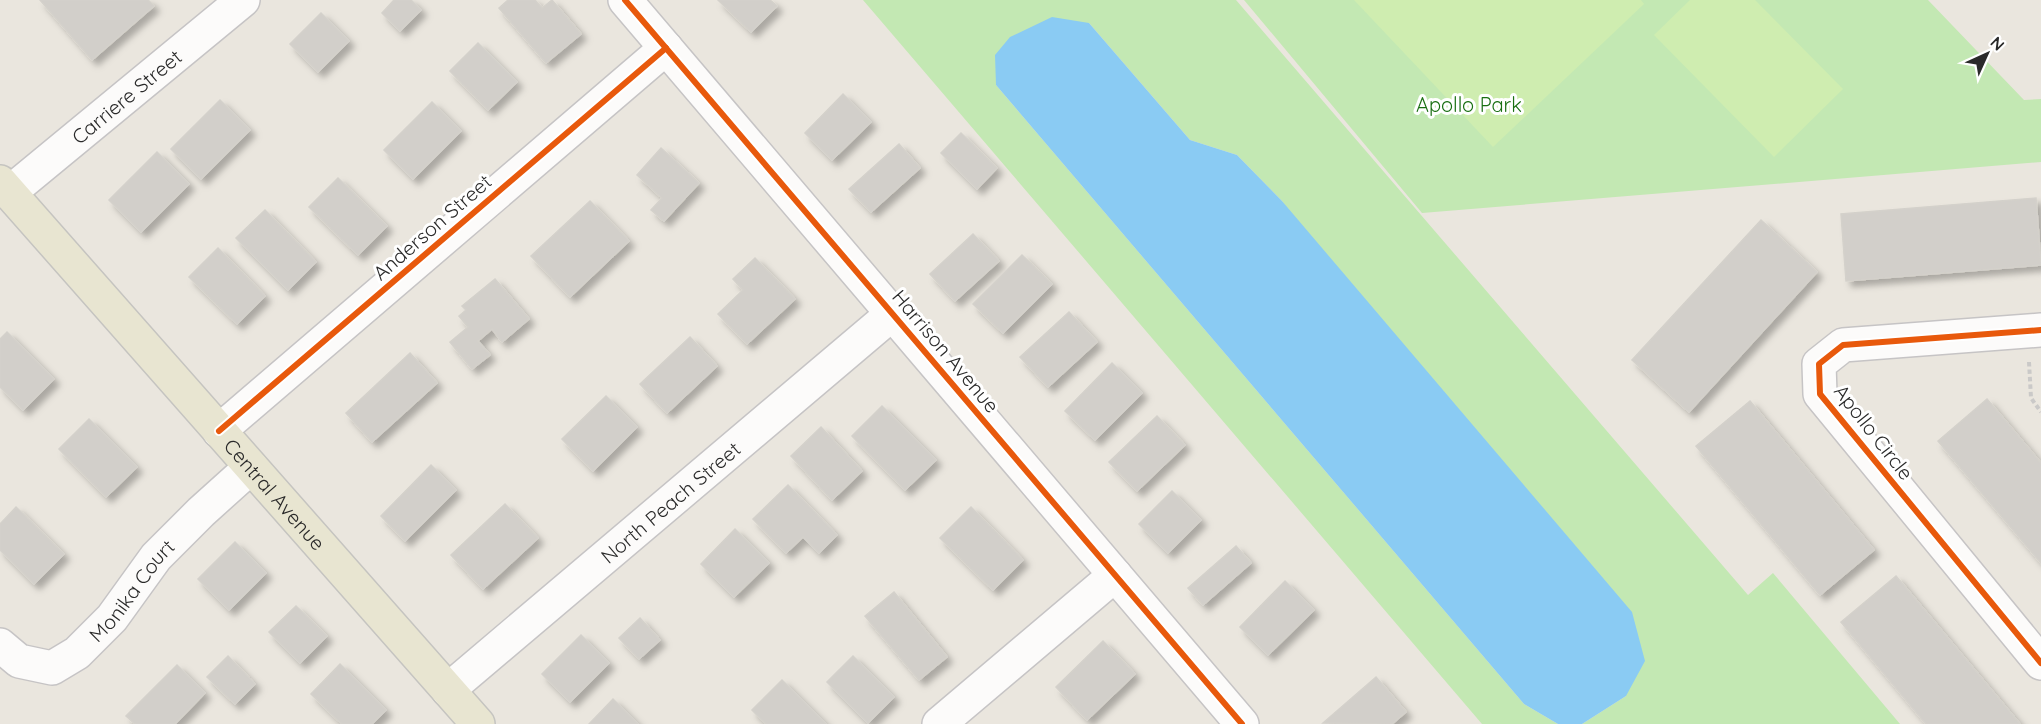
<svg xmlns="http://www.w3.org/2000/svg" width="2041" height="724" font-family="Quicksand,sans-serif">
  <style>
    .green { fill: #c3e8b3 }
    .pitch { fill: #cfedb0 }
    .water { fill: #8acbf3 }
    .building { fill: #d2cfca; stroke: #d4d1cb; stroke-width: 1.5; filter: url(#shadow) }
    .lines { fill: none; stroke-linecap: round; stroke-linejoin: round }
    .minor-casing { stroke: #c6c4c5; stroke-width: 36 }
    .major-casing { stroke: #c5c4c0; stroke-width: 36 }
    .path { stroke: #cac9c8; stroke-width: 4; stroke-dasharray: 4.5 3; stroke-linecap: butt }
    .minor { stroke: #fcfbfa; stroke-width: 33 }
    .major { stroke: #e8e5d1; stroke-width: 33 }
    .cycleway-casing { stroke: #fff; stroke-width: 10 }
    .cycleway { stroke: #e8590c; stroke-width: 6 }
    .labels { text-anchor: middle; dominant-baseline: central; stroke-width: 6; stroke-linejoin: round; paint-order: stroke }
    .street-label { font-size: 20px; fill: #2a2a2a; stroke: #fff }
    .park-label { font-size: 20px; fill: #196f12; stroke: #fff }
  </style>
  <defs>
    <filter id="shadow"><feDropShadow dx="5.5" dy="5.5" stdDeviation="3" flood-color="#0004"/></filter>
  </defs>
  <rect width="100%" height="100%" fill="#eae6de"/>
  <g class="green">
    <polygon points="863,0 1236,0 1748,595 1773,573 1900,724 1582,724 1626,696 1282,201 1237,155 1190,140 1089,23 996,85 1524,704 1558,724 1482,724"/>
    <polygon points="1244,0 1928,0 2024,100 2041,99 2041,162 1422,213"/>
  </g>
  <g class="pitch">
    <polygon points="1354,0 1641,0 1644,4 1493,147"/>
    <polygon points="1690,0 1755,0 1843,89 1774,157 1654,35"/>
  </g>
  <polygon class="water" points="1052,17 1089,23 1190,140 1237,155 1282,201 1632,612 1645,661 1626,696 1582,724 1558,724 1524,704 996,85 995,55 1010,37"/>
  <g class="building">
    <polygon points="40,0 148,0 154,6 92,60"/>
    <polygon points="394,0 411,0 421,10 400,31 382,13"/>
    <polygon points="508,0 535,0 542,8 552,0 581,34 546,63 499,8"/>
    <polygon points="718,0 770,0 777,6 751,32"/>
    <polygon points="321,13 349,41 318,72 290,44"/>
    <polygon points="478,43 517,82 488,110 450,71"/>
    <polygon points="843,94 871,122 832,160 805,133"/>
    <polygon points="220,100 250,130 201,179 171,149"/>
    <polygon points="432,102 461,131 413,179 384,150"/>
    <polygon points="961,133 997,168 977,189 941,153"/>
    <polygon points="899,144 920,168 871,212 849,189"/>
    <polygon points="661,148 699,183 664,221 651,210 662,198 637,175"/>
    <polygon points="157,152 189,184 141,232 109,200"/>
    <polygon points="338,178 387,226 358,255 309,207"/>
    <polygon points="2036,198 2041,265 1846,281 1841,214"/>
    <polygon points="590,201 629,241 570,297 531,256"/>
    <polygon points="265,210 316,262 288,290 236,238"/>
    <polygon points="1761,220 1817,272 1689,412 1632,360"/>
    <polygon points="973,234 999,261 955,301 930,274"/>
    <polygon points="218,248 265,296 237,324 189,277"/>
    <polygon points="1022,255 1052,284 1003,333 973,304"/>
    <polygon points="755,258 795,299 747,344 718,314 743,290 733,279"/>
    <polygon points="495,279 529,319 502,342 492,329 478,341 490,355 472,369 450,342 468,327 459,316 466,310 462,306"/>
    <polygon points="1069,312 1097,342 1048,387 1020,357"/>
    <polygon points="7,332 54,379 23,410 0,387 0,339"/>
    <polygon points="690,337 717,366 667,413 640,384"/>
    <polygon points="410,353 437,383 372,442 346,413"/>
    <polygon points="1112,363 1142,393 1095,440 1065,411"/>
    <polygon points="606,396 637,427 593,471 562,439"/>
    <polygon points="1987,399 2041,463 2041,563 1938,441"/>
    <polygon points="1750,401 1874,550 1820,595 1696,446"/>
    <polygon points="882,406 936,460 905,490 852,436"/>
    <polygon points="1157,416 1185,445 1137,491 1109,462"/>
    <polygon points="89,419 137,467 106,497 59,449"/>
    <polygon points="821,427 862,471 832,500 791,456"/>
    <polygon points="431,465 456,490 405,541 381,516"/>
    <polygon points="788,485 837,535 819,553 803,537 786,553 753,519"/>
    <polygon points="1172,491 1201,520 1168,553 1139,524"/>
    <polygon points="505,504 538,538 483,589 451,555"/>
    <polygon points="16,507 64,554 34,584 0,550 0,524"/>
    <polygon points="971,507 1023,560 993,590 940,538"/>
    <polygon points="735,529 769,563 734,597 701,564"/>
    <polygon points="235,542 266,573 229,610 198,579"/>
    <polygon points="1236,546 1251,563 1203,605 1188,588"/>
    <polygon points="1896,576 2020,724 1926,724 1841,622"/>
    <polygon points="1285,581 1314,610 1268,655 1240,627"/>
    <polygon points="894,592 947,657 919,680 865,616"/>
    <polygon points="296,606 327,636 300,663 269,632"/>
    <polygon points="640,618 660,640 639,659 619,638"/>
    <polygon points="581,635 609,663 570,702 542,674"/>
    <polygon points="1103,641 1135,674 1087,720 1056,687"/>
    <polygon points="228,656 255,684 235,704 207,677"/>
    <polygon points="853,656 894,697 868,723 827,682"/>
    <polygon points="340,664 386,710 372,724 342,724 311,694"/>
    <polygon points="177,665 205,693 175,724 135,724 126,716"/>
    <polygon points="1376,677 1406,712 1392,724 1323,723"/>
    <polygon points="782,680 826,724 766,724 752,710"/>
    <polygon points="613,699 638,724 589,724"/>
  </g>
  <g class="lines">
    <g class="minor-casing">
      <g id="minor">
        <polyline points="625,0 1242,724"/>
        <path id="s1" d="M9,193L243,0"/>
        <polyline points="2041,330 1843,345 1819,364 1820,394 2041,663"/>
        <polyline points="219,431 666,48"/>
        <path id="s2" d="M0,645L19,661L52,668L77,653L112,618L156,557L201,512L251,467"/>
        <path id="s3" d="M448,690L892,314"/>
        <polyline points="939,724 1115,575"/>
      </g>
    </g>
    <g class="major-casing">
      <g id="major">
        <path id="s4" d="M0,182L478,724"/>
      </g>
    </g>
    <polyline class="path" points="2029,362 2031,398 2041,412"/>
    <use href="#minor" class="minor"/>
    <use href="#major" class="major"/>
    <g class="cycleway-casing">
      <g id="cycleway">
        <polyline points="625,0 1242,724"/>
        <polyline points="2041,330 1843,345 1819,364 1820,394 2041,663"/>
        <polyline points="219,431 666,48"/>
      </g>
    </g>
    <use href="#cycleway" class="cycleway"/>
  </g>
  <g class="labels">
    <g class="street-label">
      <text stroke="none"><textPath href="#s1" startOffset="152">Carriere Street</textPath></text>
      <text transform="translate(432 227) rotate(-41)">Anderson Street</text>
      <text transform="translate(946 351) rotate(50)">Harrison Avenue</text>
      <text transform="translate(1874 432) rotate(52)">Apollo Circle</text>
      <text stroke="none"><textPath href="#s4" startOffset="416">Central Avenue</textPath></text>
      <text stroke="none"><textPath href="#s3" startOffset="291">North Peach Street</textPath></text>
      <text stroke="none"><textPath href="#s2" startOffset="171">Monika Court</textPath></text>
    </g>
    <g class="park-label">
      <text x="1469" y="104">Apollo Park</text>
    </g>
  </g>
  <g transform="translate(1987 54) rotate(45)" stroke="#ffffff" stroke-width="4.5" paint-order="stroke">
  <path d="M0-4.5L10 22L0 15L-10 22Z" fill="#2a2a2a"/>
  <text y="-9" font-size="16" font-weight="bold" text-anchor="middle" fill="#2a2a2a">N</text>
  </g>
</svg>
